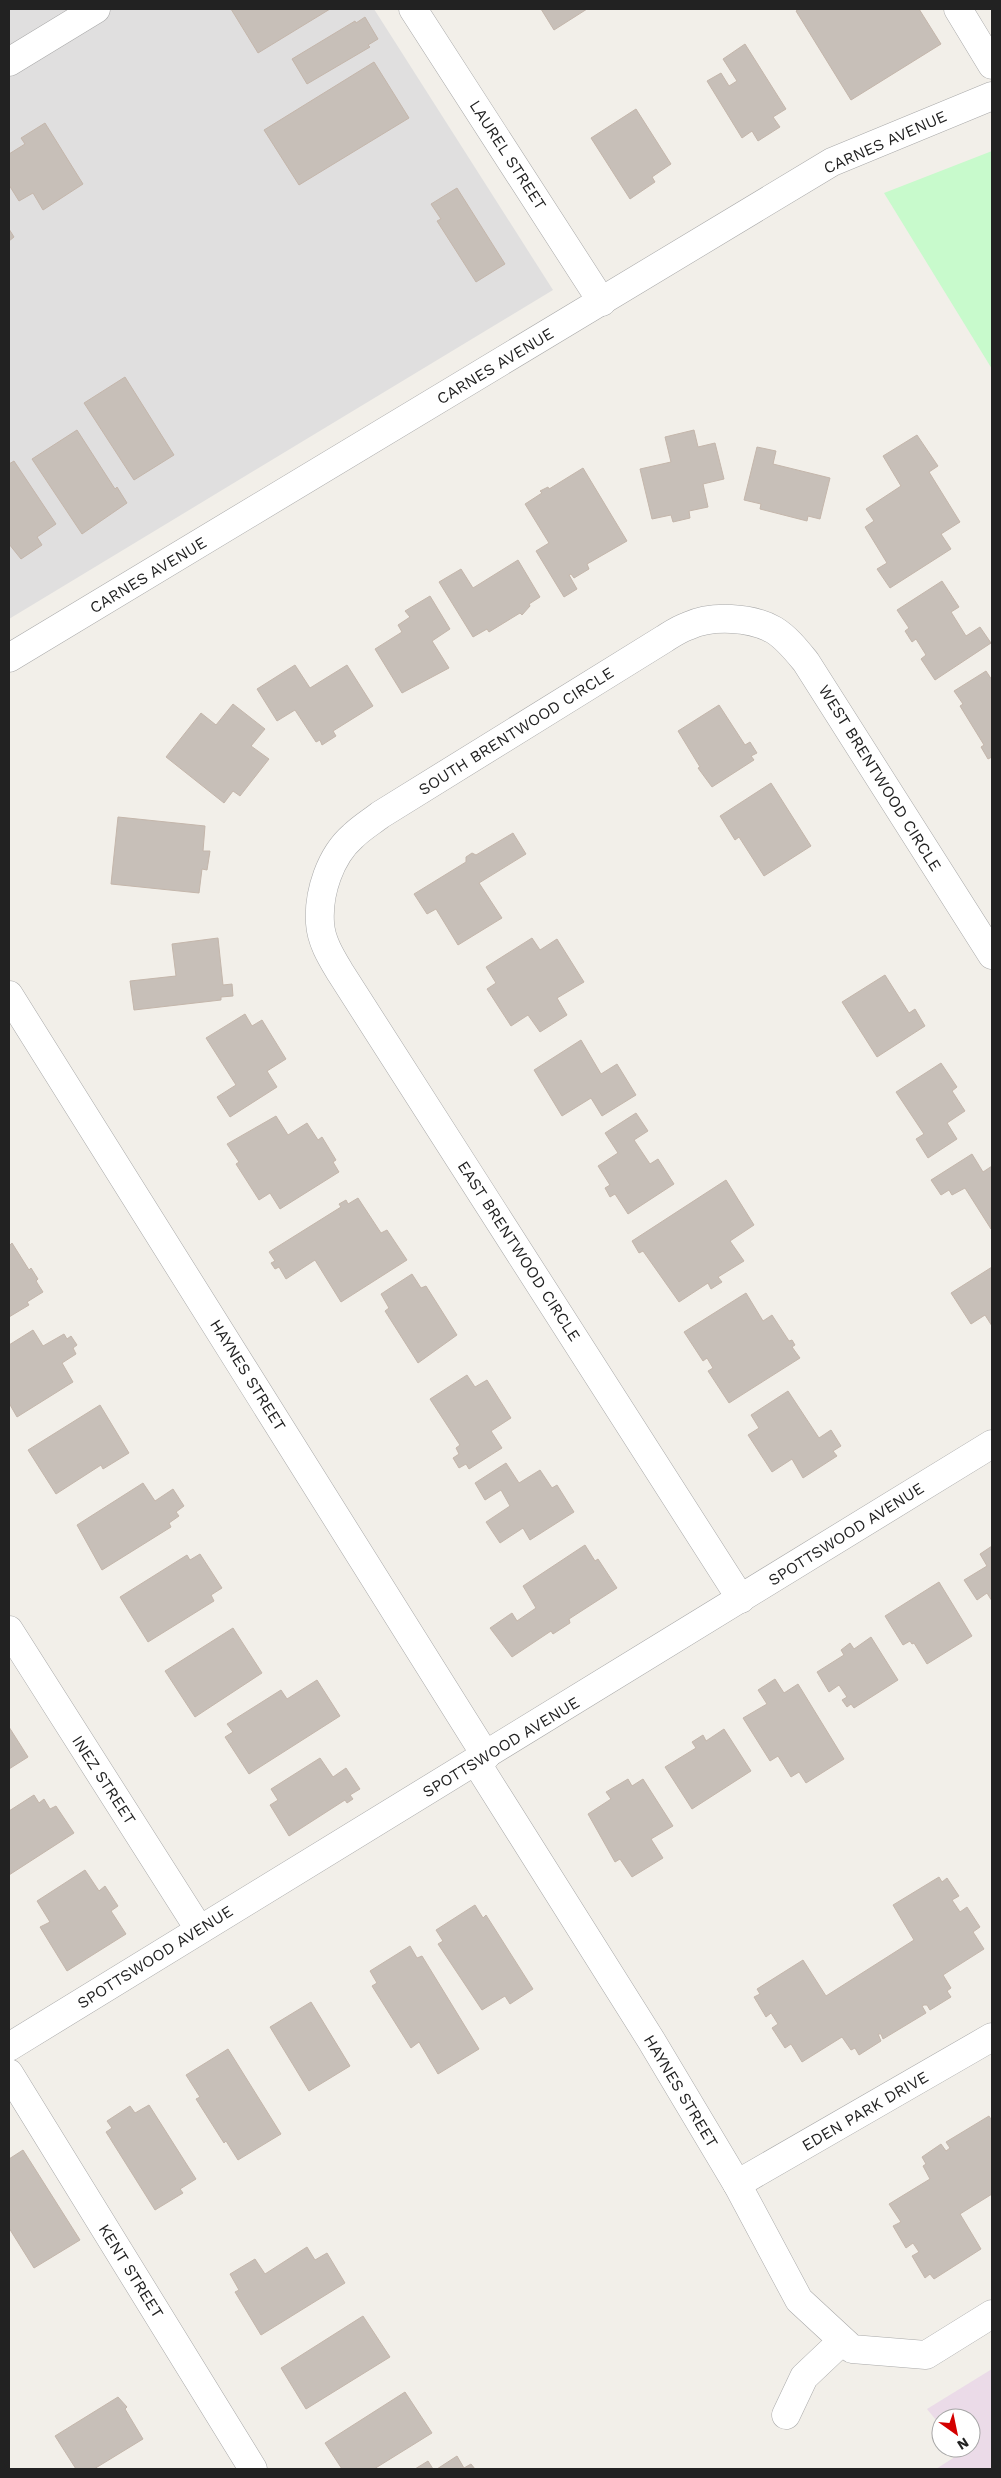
<svg xmlns="http://www.w3.org/2000/svg" width="1001" height="2478" font-family="'Work Sans',sans-serif">
  <style>
    .residential { fill: #e0dfdf }
    .industrial { fill: #ebdbe8 }
    .park { fill: #c8facc }
    .building { fill: #c7bfb8; stroke: #c4b6ab }
    .lines { fill: none; stroke-linecap: round; stroke-linejoin: round }
    .minor-casing { stroke: #a9a9a9; stroke-width: 29 }
    .minor { stroke: #fff; stroke-width: 28 }
    .labels { text-anchor: middle; dominant-baseline: central; stroke-width: 4; stroke-linejoin: round; paint-order: stroke }
    .street-label { font-size: 16px; fill: #222; stroke: #fff }
  </style>
  <rect width="100%" height="100%" fill="#f2efe9"/>
  <polygon class="residential" points="9,9 374,9 553,290 9,619"/>
  <polygon class="industrial" points="992,2369 992,2469 936,2469 961,2453 958,2448 971,2448 971,2418 941,2418 941,2426 927,2409"/>
  <polygon class="park" points="992,151 992,369 884,193"/>
  <g class="building">
    <polygon points="231,9 330,9 258,53"/>
    <polygon points="541,9 587,9 554,30"/>
    <polygon points="799,9 919,9 941,44 851,100 796,11"/>
    <polygon points="365,17 378,39 368,45 370,47 307,84 292,59 355,21 356,23"/>
    <polygon points="745,44 786,109 773,117 780,127 758,141 752,131 742,138 707,81 721,73 729,86 737,81 723,59"/>
    <polygon points="374,62 409,118 299,185 264,130"/>
    <polygon points="636,109 671,164 652,177 655,182 630,199 591,138"/>
    <polygon points="45,123 83,184 43,210 33,193 19,201 9,185 9,154 25,144 21,138"/>
    <polygon points="457,188 505,264 476,282 437,221 441,219 431,204"/>
    <polygon points="9,229 14,237 9,241"/>
    <polygon points="125,377 174,455 134,480 84,403"/>
    <polygon points="77,430 115,489 117,487 127,503 82,534 32,459"/>
    <polygon points="694,430 698,447 715,443 724,479 703,484 708,507 689,511 690,518 673,522 671,515 652,519 640,469 671,462 665,437"/>
    <polygon points="917,435 938,466 929,472 960,522 941,534 951,549 890,588 877,569 887,563 865,527 874,521 866,509 901,486 883,456"/>
    <polygon points="757,447 776,451 773,464 830,478 820,519 808,516 807,521 760,509 761,504 744,500"/>
    <polygon points="14,461 56,524 37,537 42,545 21,559 9,544 9,464"/>
    <polygon points="583,468 627,541 587,564 589,569 574,578 571,574 569,575 577,589 564,597 536,551 549,543 525,504 542,493 540,491 548,487 549,489"/>
    <polygon points="518,560 540,597 529,604 530,606 522,615 520,613 489,632 487,629 473,637 439,582 461,569 473,588"/>
    <polygon points="942,581 959,607 951,612 966,636 980,627 991,643 935,680 921,659 926,655 916,639 912,642 905,631 909,628 897,610"/>
    <polygon points="430,596 450,629 432,641 449,668 402,693 375,649 402,632 398,625 410,617 405,611"/>
    <polygon points="295,665 310,688 347,665 373,706 333,731 336,736 322,745 320,740 316,742 295,710 277,721 257,689"/>
    <polygon points="986,671 992,680 992,757 988,759 981,747 984,745 960,706 963,704 954,691"/>
    <polygon points="233,704 265,729 251,746 269,759 240,796 233,791 224,803 166,757 201,713 216,725"/>
    <polygon points="719,705 745,745 750,742 757,753 751,756 754,760 712,787 698,768 700,767 678,731"/>
    <polygon points="771,783 811,846 764,876 739,837 735,840 720,816"/>
    <polygon points="118,817 205,826 203,851 210,851 207,870 202,869 199,893 111,884"/>
    <polygon points="513,833 526,854 479,883 502,918 458,945 436,909 427,914 414,894 466,862 466,857 472,853 476,855"/>
    <polygon points="218,938 223,985 232,984 233,996 221,997 221,1000 134,1010 130,981 176,976 172,944"/>
    <polygon points="532,938 540,950 557,939 584,982 557,998 567,1015 540,1032 528,1015 511,1026 487,989 496,983 486,967"/>
    <polygon points="885,975 909,1013 915,1009 925,1026 877,1057 842,1002"/>
    <polygon points="245,1014 252,1026 262,1020 286,1059 267,1071 277,1087 230,1117 217,1097 236,1085 206,1038"/>
    <polygon points="581,1040 601,1074 617,1064 636,1095 602,1116 591,1098 562,1116 534,1070"/>
    <polygon points="941,1063 957,1087 952,1091 965,1111 947,1123 957,1139 928,1158 916,1139 924,1134 896,1092"/>
    <polygon points="636,1113 648,1131 634,1140 650,1164 658,1159 674,1184 628,1214 615,1194 610,1197 605,1188 610,1185 598,1166 618,1153 605,1133"/>
    <polygon points="276,1116 288,1135 307,1123 318,1140 322,1137 336,1160 333,1162 339,1172 280,1209 270,1193 259,1200 236,1164 239,1162 227,1144"/>
    <polygon points="972,1154 983,1172 992,1166 991,1229 965,1188 952,1195 949,1190 941,1195 931,1180"/>
    <polygon points="726,1180 754,1225 730,1241 744,1261 718,1277 722,1282 711,1289 708,1283 679,1302 643,1251 639,1253 632,1241"/>
    <polygon points="358,1198 381,1233 387,1230 407,1260 341,1302 315,1260 286,1279 279,1267 275,1269 271,1263 275,1261 269,1252 341,1207 339,1204 346,1200 348,1204"/>
    <polygon points="12,1243 29,1270 31,1268 38,1279 36,1281 43,1292 27,1302 29,1305 9,1317 9,1246"/>
    <polygon points="992,1267 992,1326 985,1315 971,1324 951,1293"/>
    <polygon points="412,1274 421,1288 426,1286 457,1335 418,1363 385,1311 389,1308 381,1294"/>
    <polygon points="746,1293 763,1321 772,1315 789,1341 792,1340 795,1345 792,1347 800,1358 729,1403 708,1371 713,1368 707,1358 703,1361 684,1332"/>
    <polygon points="33,1330 43,1346 64,1334 67,1339 71,1336 77,1345 73,1348 76,1354 62,1363 73,1382 17,1417 9,1403 9,1345"/>
    <polygon points="467,1375 475,1387 487,1380 511,1418 491,1431 502,1448 469,1469 466,1464 459,1468 453,1458 459,1454 456,1448 460,1445 430,1399"/>
    <polygon points="788,1391 819,1438 831,1430 841,1446 833,1451 837,1456 803,1478 792,1459 772,1472 748,1435 759,1428 751,1415"/>
    <polygon points="100,1405 129,1453 103,1469 101,1465 56,1494 28,1450"/>
    <polygon points="506,1463 519,1483 540,1470 552,1488 557,1485 574,1512 530,1540 523,1528 500,1543 486,1522 510,1506 501,1490 485,1500 475,1483"/>
    <polygon points="143,1483 155,1501 173,1489 184,1506 176,1512 179,1516 169,1523 171,1527 102,1570 77,1525"/>
    <polygon points="585,1545 595,1561 598,1559 617,1588 569,1619 570,1623 553,1634 551,1631 512,1657 490,1628 512,1613 517,1621 536,1608 523,1586"/>
    <polygon points="992,1546 992,1601 987,1593 977,1600 964,1580 987,1566 980,1554"/>
    <polygon points="200,1554 222,1588 211,1595 214,1601 148,1642 120,1597 187,1555 190,1560"/>
    <polygon points="939,1582 972,1636 927,1664 914,1643 912,1644 910,1641 903,1645 885,1616"/>
    <polygon points="233,1628 262,1673 195,1717 165,1671"/>
    <polygon points="871,1637 898,1680 854,1708 851,1704 847,1707 842,1700 847,1697 839,1685 829,1692 817,1672 844,1655 841,1650 850,1643 854,1649"/>
    <polygon points="775,1679 784,1693 798,1684 844,1759 806,1783 799,1772 791,1777 778,1756 770,1761 743,1718 767,1704 758,1690"/>
    <polygon points="317,1680 340,1716 249,1774 225,1737 233,1732 227,1724 281,1690 287,1699"/>
    <polygon points="9,1727 28,1757 9,1769"/>
    <polygon points="724,1729 751,1771 692,1809 665,1767 696,1748 692,1742 703,1735 706,1741"/>
    <polygon points="320,1758 333,1777 346,1768 360,1789 350,1795 353,1799 347,1803 345,1800 289,1836 270,1805 278,1800 271,1789"/>
    <polygon points="628,1779 632,1786 643,1779 673,1826 651,1839 663,1858 632,1877 620,1859 615,1862 588,1814 611,1799 606,1792"/>
    <polygon points="34,1795 39,1803 44,1799 50,1809 56,1806 74,1833 9,1875 9,1811"/>
    <polygon points="85,1870 99,1891 105,1886 118,1906 111,1911 126,1934 67,1971 40,1927 50,1922 37,1901"/>
    <polygon points="939,1877 942,1882 947,1878 959,1896 952,1900 960,1912 967,1907 980,1927 973,1932 984,1949 943,1975 951,1988 947,1991 951,1997 930,2010 927,2005 924,2005 922,2006 926,2013 883,2039 881,2034 878,2034 881,2041 859,2055 855,2048 851,2050 842,2037 802,2062 791,2044 785,2048 772,2028 778,2024 771,2013 766,2017 754,1997 760,1994 757,1989 803,1960 826,1996 914,1940 893,1905"/>
    <polygon points="475,1905 483,1918 486,1915 533,1989 510,2004 505,1996 482,2010 438,1944 443,1941 436,1930"/>
    <polygon points="410,1946 417,1958 422,1956 479,2049 438,2074 419,2042 411,2048 372,1986 377,1983 370,1971"/>
    <polygon points="311,2002 350,2066 309,2091 270,2027"/>
    <polygon points="228,2049 281,2134 238,2160 226,2141 224,2143 196,2099 200,2097 186,2075"/>
    <polygon points="149,2105 196,2179 180,2189 183,2193 155,2210 106,2132 112,2128 107,2121 130,2106 135,2113"/>
    <polygon points="989,2116 992,2121 992,2194 960,2214 981,2249 934,2279 930,2274 925,2278 912,2256 919,2252 913,2243 906,2248 893,2226 901,2222 889,2204 930,2179 923,2166 926,2164 922,2157 941,2144 946,2151 950,2148 946,2142"/>
    <polygon points="23,2150 80,2240 34,2268 9,2228 9,2159"/>
    <polygon points="307,2247 315,2260 327,2253 345,2283 261,2335 235,2292 239,2290 230,2274 255,2259 265,2274"/>
    <polygon points="363,2316 390,2357 306,2409 281,2368"/>
    <polygon points="405,2392 432,2433 374,2469 342,2469 325,2443"/>
    <polygon points="118,2397 127,2407 125,2409 143,2439 94,2469 76,2469 55,2436"/>
    <polygon points="457,2456 464,2468 471,2464 475,2469 437,2469"/>
    <polygon points="428,2461 433,2469 415,2469"/>
  </g>
  <g class="lines">
    <g class="minor-casing">
      <g id="minor">
        <polyline points="413,9 602,302"/>
        <polyline points="958,9 992,65"/>
        <polyline points="9,62 96,9"/>
        <polyline points="9,658 832,162 992,96"/>
        <polyline points="9,995 486,1756"/>
        <path d="M741,1599L340,972C331,957 321,941 320,923C318,893 330,856 353,836C361,828 371,822 380,815L664,639C672,634 679,629 688,626C712,615 751,617 774,630C787,638 797,651 806,662L992,955"/>
        <polyline points="9,1630 199,1929"/>
        <polyline points="476,1762 651,2040 737,2184 799,2300 852,2349 926,2355 992,2314"/>
        <polyline points="9,2047 992,1444"/>
        <polyline points="9,2073 253,2469"/>
        <polyline points="737,2184 992,2037"/>
        <polyline points="786,2415 804,2377 842,2341"/>
      </g>
    </g>
    <use href="#minor" class="minor"/>
  </g>
  <g class="labels">
    <g class="street-label">
      <text transform="translate(885 142) rotate(-24)">CARNES AVENUE</text>
      <text transform="translate(508 155) rotate(57)">LAUREL STREET</text>
      <text transform="translate(495 366) rotate(-31)">CARNES AVENUE</text>
      <text transform="translate(148 575) rotate(-31)">CARNES AVENUE</text>
      <text transform="translate(516 731) rotate(-32)">SOUTH BRENTWOOD CIRCLE</text>
      <text transform="translate(880 778) rotate(58)">WEST BRENTWOOD CIRCLE</text>
      <text transform="translate(519 1251) rotate(57)">EAST BRENTWOOD CIRCLE</text>
      <text transform="translate(248 1375) rotate(58)">HAYNES STREET</text>
      <text transform="translate(846 1534) rotate(-32)">SPOTTSWOOD AVENUE</text>
      <text transform="translate(501 1747) rotate(-31)">SPOTTSWOOD AVENUE</text>
      <text transform="translate(104 1780) rotate(57)">INEZ STREET</text>
      <text transform="translate(155 1957) rotate(-32)">SPOTTSWOOD AVENUE</text>
      <text transform="translate(681 2091) rotate(59)">HAYNES STREET</text>
      <text transform="translate(865 2111) rotate(-30)">EDEN PARK DRIVE</text>
      <text transform="translate(131 2271) rotate(58)">KENT STREET</text>
    </g>
  </g>
  <rect width="1001" height="2478" fill="none" stroke="#222222" stroke-width="20"/>
  <g transform="translate(956 2433) rotate(147)"><circle r="24" fill="#ffffff" stroke="#a7a7a7"/>
  <path d="M0-4L9 19L0 12L-9 19Z" fill="#d40000"/>
  <text y="-8" font-size="14" font-weight="bold" text-anchor="middle" fill="#222222">N</text>
  </g>
</svg>
